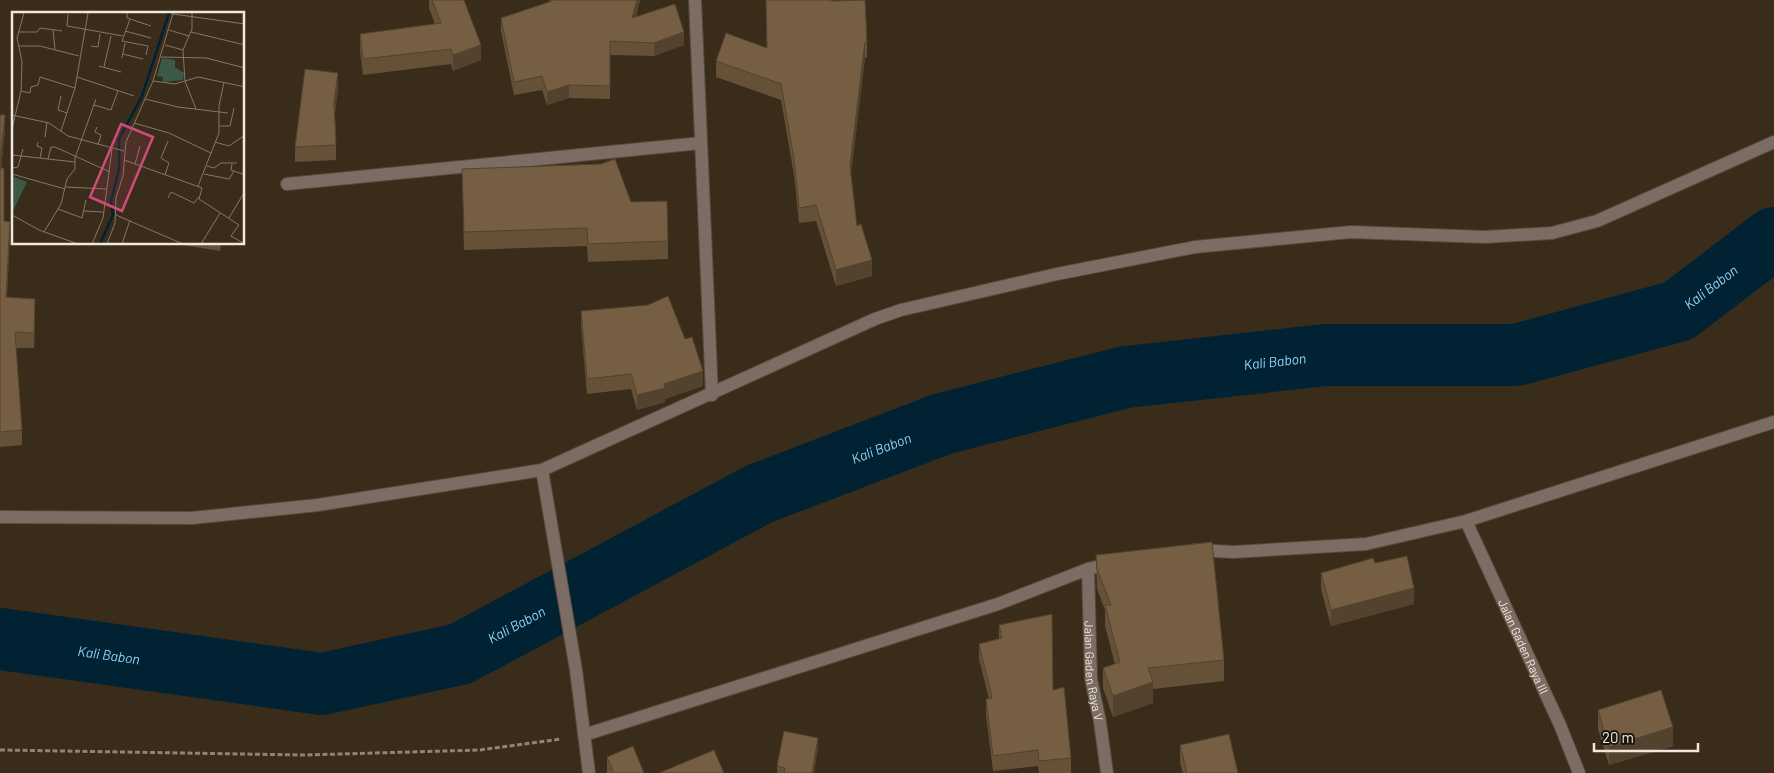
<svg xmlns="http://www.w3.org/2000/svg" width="1774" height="773" font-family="Barlow,sans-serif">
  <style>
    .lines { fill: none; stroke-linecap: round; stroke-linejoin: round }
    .river { stroke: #023; stroke-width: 62 }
    .street-casing { stroke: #564a39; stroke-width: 14 }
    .path { stroke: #8f8475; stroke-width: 3; stroke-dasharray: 5 2.5; stroke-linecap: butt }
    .street { stroke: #7b6d64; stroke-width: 12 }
    .wall { fill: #655138 }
    .shaded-wall { fill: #52422e }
    .building { fill: #755e41; stroke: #52422e }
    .labels { text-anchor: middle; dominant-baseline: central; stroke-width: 4; stroke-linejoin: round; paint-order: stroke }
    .street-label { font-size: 12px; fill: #f1e8dd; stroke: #1b150e }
    .water-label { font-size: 14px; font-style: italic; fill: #92d2f5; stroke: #1b150e }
    .inset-river { fill: none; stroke: #023; stroke-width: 2.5 }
    .inset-road { fill: none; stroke: #837768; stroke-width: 1 }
    .view { fill: #ce4c7c; fill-opacity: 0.15; stroke: #ce4c7c; stroke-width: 2.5 }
    .inset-edge { fill: none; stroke: #f1e8dd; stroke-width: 2.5 }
  </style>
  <rect width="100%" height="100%" fill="#392c1a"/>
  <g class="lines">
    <path class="river" id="s1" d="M0,639L322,684L460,654L759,494L942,424L1126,377L1326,355H1516L1678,311L1774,238"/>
    <g class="street-casing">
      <g id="street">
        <polyline points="695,0 712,395"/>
        <polyline points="287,184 701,143"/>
        <polyline points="542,470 576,670 589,773"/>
        <polyline points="0,517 192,518 318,505 542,470 875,319 901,310 1057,274 1195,247 1351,232 1485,237 1552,233 1597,221 1774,142"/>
        <path id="s2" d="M1466,521L1560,725L1579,773"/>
        <polyline points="1195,550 1234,552 1366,544 1466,521 1774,422"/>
        <path id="s3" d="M1088,569L1091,679L1100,722L1107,773"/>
        <polyline points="584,735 998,604 1088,569 1112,563"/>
      </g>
    </g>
    <polyline class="path" points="0,750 305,755 480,750 561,739"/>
    <use href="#street" class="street"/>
  </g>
  <g class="wall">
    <polygon points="429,0 464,0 481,60 453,71 451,64 363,75 360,50 360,34 435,24 429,8"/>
    <polygon points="549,0 640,0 636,17 684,45 654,56 610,55 610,99 569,98 547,105 542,90 514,95 501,31 501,18 550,2"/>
    <polygon points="766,0 832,0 832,1 867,42 867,57 865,58 851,174 857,226 872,276 836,286 816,221 799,223 794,175 781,100 716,77 716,61 767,48"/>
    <polygon points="338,88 335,114 336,145 336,160 295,162 295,147"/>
    <polygon points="0,115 5,130 1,168 4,221 10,237 7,297 35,314 34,348 16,348 22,430 22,445 0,447"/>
    <polygon points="462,169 631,202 668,241 668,259 588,262 587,246 464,250"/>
    <polygon points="183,244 221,244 220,251 183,245"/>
    <polygon points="581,311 703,386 665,399 665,402 637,410 631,389 587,394 581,326"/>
    <polygon points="1096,555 1224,660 1224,681 1153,689 1153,703 1113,717 1103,688 1103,668 1115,664 1105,626 1105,610 1097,589"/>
    <polygon points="1375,563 1414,604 1331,626 1321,589 1321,573"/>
    <polygon points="999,625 1053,690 1071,758 1071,773 1039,773 1038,766 993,771 986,715 986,699 989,699 979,659 979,644 999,639"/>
    <polygon points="1598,710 1673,746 1609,765 1598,729"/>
    <polygon points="1180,745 1238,773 1183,773 1180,763"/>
    <polygon points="818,747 814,773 777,773 777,766"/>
    <polygon points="607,757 644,773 607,773"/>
  </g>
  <g class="shaded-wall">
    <polygon points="637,0 640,0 632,32 632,18"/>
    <polygon points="684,32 684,45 654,56 654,43"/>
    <polygon points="865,42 865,58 850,182 850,166"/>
    <polygon points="481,45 481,60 453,71 453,55"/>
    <polygon points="338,73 338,88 334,119 334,103"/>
    <polygon points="569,85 569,98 547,105 547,92"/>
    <polygon points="5,115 5,130 0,176 0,161"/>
    <polygon points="10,222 10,237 6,312 6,297"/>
    <polygon points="872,260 872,276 836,286 836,270"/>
    <polygon points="35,299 35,314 34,348 34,333"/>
    <polygon points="703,371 703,386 665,399 665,402 637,410 637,395 664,384"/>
    <polygon points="1414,588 1414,604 1331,626 1331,610"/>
    <polygon points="1153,682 1153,703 1113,717 1113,696"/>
    <polygon points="1673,727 1673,746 1609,765 1609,747"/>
    <polygon points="818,738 818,747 814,773 812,773"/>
  </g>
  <g class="building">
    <polygon points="432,0 464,0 481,45 453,55 451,49 363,59 360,34 441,23"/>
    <polygon points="552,0 637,0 632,18 675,4 684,32 654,43 610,41 610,86 569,85 547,92 542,76 514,82 501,18 552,1"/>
    <polygon points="766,0 831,0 831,1 865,0 867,42 865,42 850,166 857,226 861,224 872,260 836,270 816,205 799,208 794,159 781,84 716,61 726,33 767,48"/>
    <polygon points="305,69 338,73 334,103 336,145 295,147"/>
    <polygon points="0,115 5,115 0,161"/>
    <polygon points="615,159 631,202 667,201 668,241 588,244 587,228 464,232 462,169 601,164"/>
    <polygon points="0,168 4,168 4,221 10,222 6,297 35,299 34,333 15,332 22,430 0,432"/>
    <polygon points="668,296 685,339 692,337 703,371 664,384 665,388 637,395 631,374 587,379 581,311 648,305"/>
    <polygon points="1212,542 1224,660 1148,668 1153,682 1113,696 1103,668 1120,662 1105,605 1111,605 1097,569 1096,555"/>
    <polygon points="1407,556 1414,588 1331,610 1321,573 1373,558 1375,563"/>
    <polygon points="1052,614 1053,690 1064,687 1071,758 1039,761 1038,750 993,756 986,699 992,698 979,644 1002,638 999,625"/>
    <polygon points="1661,690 1673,727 1609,747 1598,710"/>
    <polygon points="784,731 818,738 812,773 784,773 785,768 777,766"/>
    <polygon points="1229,734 1238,773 1187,773 1180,745"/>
    <polygon points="633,746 644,773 614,773 607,757"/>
    <polygon points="714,750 724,773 659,773"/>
  </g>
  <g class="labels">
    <g class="street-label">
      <text stroke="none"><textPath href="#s2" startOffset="138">Jalan Gaden Raya III</textPath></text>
      <text stroke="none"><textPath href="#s3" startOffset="102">Jalan Gaden Raya V</textPath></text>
    </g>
    <g class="water-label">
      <text stroke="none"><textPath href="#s1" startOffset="1791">Kali Babon</textPath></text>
      <text stroke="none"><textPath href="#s1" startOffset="1341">Kali Babon</textPath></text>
      <text stroke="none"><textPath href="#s1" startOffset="936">Kali Babon</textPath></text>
      <text stroke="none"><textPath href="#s1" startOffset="530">Kali Babon</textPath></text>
      <text stroke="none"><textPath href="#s1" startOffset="110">Kali Babon</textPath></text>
    </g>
  </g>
  <g transform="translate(12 12)">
    <rect width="232" height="232" fill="#392c1a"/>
    <path d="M150,46L163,48V55L172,61L171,68L151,70V65L145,64ZM0,164L15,170L2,197L0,195Z" fill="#3c5948"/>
    <path class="inset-river" d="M88,232L101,203L99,189L107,157V127L130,84L157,1"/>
    <path class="inset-road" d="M115,1V6L139,14M180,1V17L171,38L173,69L184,97M56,2L55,14L111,24M161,2L233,12M118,7L110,29L136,34L134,43M41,18L43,38M157,18L177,24M113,19L139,26M7,20H25L28,16L50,19M179,20L233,33M153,33L171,38M7,34H28L67,44M79,34L86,35L88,22M111,42L131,47M149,45L194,46L233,56M110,46L113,31M87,54L109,60M92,55L99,24M65,65L122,84M141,69L163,72L186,65L233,75M9,79L10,50L5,26L12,1M49,84L46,98L55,101M133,87L166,95L216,101M82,93L99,98L106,79M0,103L37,111L56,124L112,139M122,111L157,121L199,141M207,114H218L222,96M85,115L83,120L89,123L86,133M0,117L9,79L18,81L19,75L26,73L28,65L63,76M49,119L63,76L76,1M33,125L35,110M26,130L25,134L30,136L28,146M203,130L217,134L233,123M0,143L63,150M36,147L39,135H43L98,160M112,148L190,176L187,187L227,213L219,224L233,232M123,152L128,134M220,152L219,158L233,163M195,154L202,156L209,151H225M1,156L6,155L11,137M0,162L53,177M192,162L217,167L222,159M153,163L157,151L149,146L156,129M186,174L207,121V94L212,70M54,175L94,177M156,186L159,180L182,191L187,185M46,197L70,206L74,188M72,199L91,200M0,203L27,218L66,232M104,203L171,232M217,206L233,179M32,220L49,192L55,167L63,157V146L84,87M80,232L91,206L100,137M95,232L103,211L104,186L111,164L114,130L141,69L161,1M110,232L118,208M189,232L208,201"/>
    <path class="view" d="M109,112L141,125L110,199L78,185Z"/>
    <rect width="232" height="232" class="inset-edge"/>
  </g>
  <path d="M1594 743v8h104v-8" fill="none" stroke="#f1e8dd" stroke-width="2.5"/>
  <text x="1602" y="743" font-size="15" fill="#f1e8dd" stroke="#1b150e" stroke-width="4" paint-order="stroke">20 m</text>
</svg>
